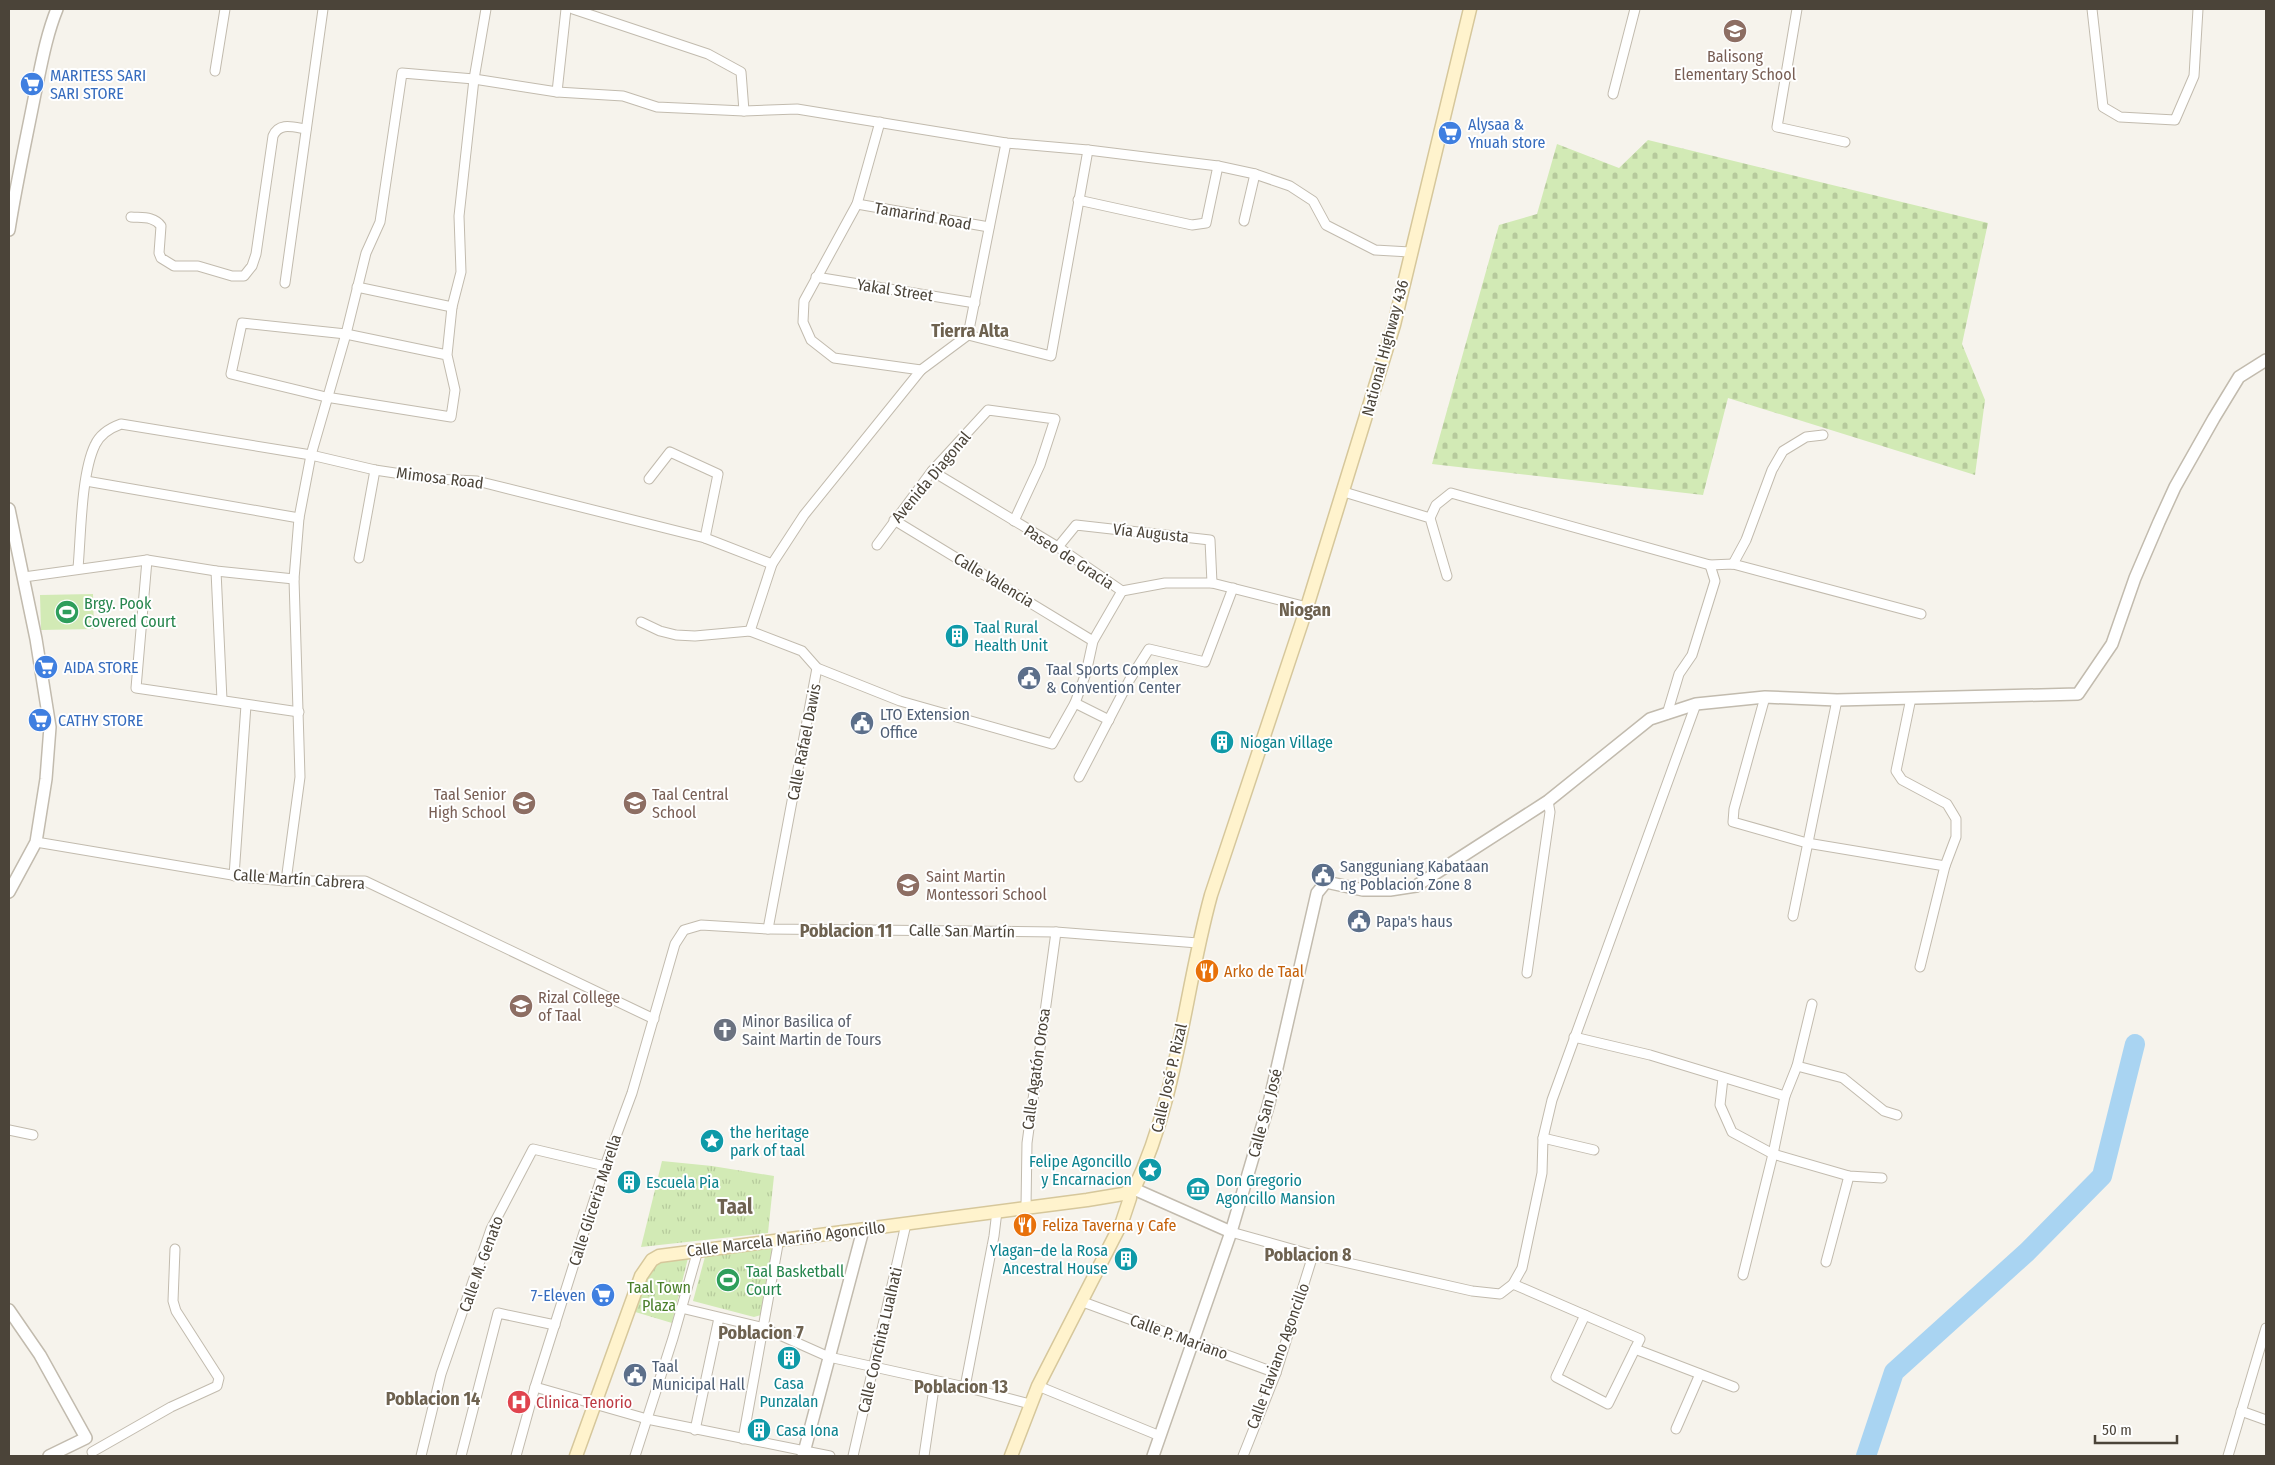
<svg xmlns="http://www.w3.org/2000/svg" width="2275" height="1465" font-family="'Fira Sans Condensed',sans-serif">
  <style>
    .grass { fill: #d2eab5 }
    .cemetery { fill: url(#cemetery-stones) }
    .park { fill: url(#park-tufts) }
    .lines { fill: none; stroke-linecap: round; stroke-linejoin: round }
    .river { stroke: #a9d4f2; stroke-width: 20 }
    .minor-casing { stroke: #c2bbae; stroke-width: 11 }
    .tertiary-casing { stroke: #c2bbae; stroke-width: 14 }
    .secondary-casing { stroke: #d6c79b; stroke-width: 15 }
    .minor { stroke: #fff; stroke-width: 9 }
    .tertiary { stroke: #fff; stroke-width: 11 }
    .secondary { stroke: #fff3cd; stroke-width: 12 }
    .labels { text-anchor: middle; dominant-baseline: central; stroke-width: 4; stroke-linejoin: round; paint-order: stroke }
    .education-label { font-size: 16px; fill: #785e54; stroke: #fff; text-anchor: start }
    .shop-label { font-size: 16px; fill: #366cbe; stroke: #fff; text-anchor: start }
    .street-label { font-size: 16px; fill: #4b4439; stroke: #fff }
    .leisure-label { font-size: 16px; fill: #27864d; stroke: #fff; text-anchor: start }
    .culture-label { font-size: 16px; fill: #0d838f; stroke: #fff; text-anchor: start }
    .service-label { font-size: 16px; fill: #4e5e75; stroke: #fff; text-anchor: start }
    .food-label { font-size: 16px; fill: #c56008; stroke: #fff; text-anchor: start }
    .worship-label { font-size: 16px; fill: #5b616d; stroke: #fff; text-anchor: start }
    .park-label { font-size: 16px; fill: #4a7f2a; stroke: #fff }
    .health-label { font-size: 16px; fill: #be3a42; stroke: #fff; text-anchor: start }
    .neighbourhood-label { font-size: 18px; font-weight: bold; fill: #6e6250; stroke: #fff }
    .district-label { font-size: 21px; font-weight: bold; fill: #6e6250; stroke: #fff }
  </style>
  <defs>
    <pattern id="cemetery-stones" width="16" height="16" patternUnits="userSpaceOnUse" patternTransform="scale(1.25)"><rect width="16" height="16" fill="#d2eab5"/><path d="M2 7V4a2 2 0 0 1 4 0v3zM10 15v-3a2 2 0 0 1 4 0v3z" fill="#b6ca9c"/></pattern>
    <pattern id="park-tufts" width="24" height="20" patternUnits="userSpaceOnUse" patternTransform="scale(1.25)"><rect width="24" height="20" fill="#d2eab5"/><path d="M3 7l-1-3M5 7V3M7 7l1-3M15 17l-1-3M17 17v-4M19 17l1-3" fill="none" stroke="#b6ca9c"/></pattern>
  </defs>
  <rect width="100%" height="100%" fill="#f6f3ec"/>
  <polygon class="grass" points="93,594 94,629 41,630 40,595"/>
  <polygon class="cemetery" points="1648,140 1988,223 1962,344 1985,400 1975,475 1728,398 1703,495 1432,464 1499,225 1537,214 1557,144 1619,168"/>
  <g class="park">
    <polygon points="662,1161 712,1166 774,1176 768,1233 641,1247"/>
    <polygon points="775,1244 761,1315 754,1317 693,1301 706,1253"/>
    <path d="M688,1258L672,1323L632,1311C637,1299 647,1266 661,1261C669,1259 680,1259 688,1258Z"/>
  </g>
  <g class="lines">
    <polyline class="river" points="1866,1456 1894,1372 2027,1252 2102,1176 2135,1044"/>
    <g class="minor-casing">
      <g id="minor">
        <polyline points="573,9 708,54 741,72 744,111"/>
        <polyline points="1797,9 1777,127 1845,142"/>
        <polyline points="2092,9 2103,107 2120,117 2175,120 2194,76 2198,9"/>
        <polyline points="215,71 225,9"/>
        <polyline points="557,92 566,9"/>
        <polyline points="1613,94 1635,9"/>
        <polyline points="880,122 857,204 804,301 803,322 811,340 834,358 921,370"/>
        <polyline points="1078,200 1192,225 1206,223 1218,166"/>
        <polyline points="857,204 989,227"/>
        <path d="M131,217C142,218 154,216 161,226L159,253L161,258L174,266H198L232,276H244L252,266L256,254L273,136C279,122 293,127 306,129"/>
        <polyline points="1244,221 1255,174"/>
        <polyline points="816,277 975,303"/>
        <polyline points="285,283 323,9"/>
        <polyline points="357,287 452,307"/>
        <polyline points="968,335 1051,356 1088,150"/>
        <polyline points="447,355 346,334 242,323 231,374 326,397 451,417 455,390 447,355 452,307 461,272 459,216 474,79 486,9"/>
        <polyline points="932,471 1058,547 1122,591 1165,583 1212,583 1307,607"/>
        <polyline points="649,479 670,452 718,474 705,538"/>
        <polyline points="86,481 299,518"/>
        <polyline points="1344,492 1430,518 1447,576"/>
        <polyline points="1430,518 1436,505 1451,493 1710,565 1733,564 1921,614"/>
        <polyline points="894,520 1093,641"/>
        <polyline points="877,545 932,471 988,410 1055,419 1040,465 1014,521"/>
        <polyline points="1058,547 1076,525 1210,540 1212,583"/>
        <polyline points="359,558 375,470"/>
        <polyline points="147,560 136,688 299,712"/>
        <polyline points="1733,564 1746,540 1772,470 1783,451 1806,437 1823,435"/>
        <path d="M78,568C81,535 81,474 95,445C100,434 110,428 121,424L311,455L375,470L435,479L477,481L705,538L772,564"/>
        <polyline points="216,571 222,700"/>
        <polyline points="24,577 147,560 216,571 294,579"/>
        <polyline points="641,622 660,631 676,635 695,636 750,631 802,651 817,668 900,701 1052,744 1075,703 1086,673 1093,641 1122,591"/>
        <polyline points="750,631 772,564 804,515 921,370 968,335 1006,143"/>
        <polyline points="1765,697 1734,809 1733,822 1807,843 1945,866"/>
        <polyline points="1911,698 1896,771 1902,780 1947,804 1956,819 1956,837 1945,866 1920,967"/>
        <polyline points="1075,703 1109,720"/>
        <polyline points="1667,714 1679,674 1692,655 1715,581 1710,565"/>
        <polyline points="1079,777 1130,679 1149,649 1205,662 1233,588"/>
        <polyline points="36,842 250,878 286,881 365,881 654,1019"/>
        <polyline points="234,876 246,705"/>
        <polyline points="286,881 300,777 294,579 299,518 311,455 346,334 366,253 380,222 402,73 474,79 557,92 623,96 657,107 744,111 797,109 1006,143 1088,150 1218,166 1255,174 1290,186 1313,201 1326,225 1375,250 1410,252"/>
        <polyline points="1793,916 1837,700"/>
        <polyline points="768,929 817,668"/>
        <polyline points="1527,973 1550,812 1548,801"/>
        <polyline points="1574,1037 1650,1055 1785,1096"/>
        <polyline points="1797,1066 1843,1078 1884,1111 1897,1115"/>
        <polyline points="1723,1078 1720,1105 1732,1132 1773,1154 1849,1176 1882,1178"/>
        <polyline points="9,1130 33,1135"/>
        <polyline points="1543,1138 1594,1150"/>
        <polyline points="1026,1206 1027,1143 1056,932"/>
        <polyline points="1231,1232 1313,1255 1472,1291 1500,1294 1513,1284 1522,1268 1542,1173 1543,1138 1552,1100 1696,704"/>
        <polyline points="1826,1262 1849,1176"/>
        <polyline points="1743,1275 1773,1154 1785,1096 1797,1066 1812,1004"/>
        <polyline points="1513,1284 1640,1339 1635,1349 1734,1387"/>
        <polyline points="1083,1302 1276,1373"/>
        <polyline points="681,1308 764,1328 829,1357 965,1387 1030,1404"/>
        <polyline points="1585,1315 1556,1377 1608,1404 1635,1349"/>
        <polyline points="1038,1386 1160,1436"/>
        <polyline points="535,1387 647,1419 830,1456"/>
        <polyline points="965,1387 994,1236 997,1211"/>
        <polyline points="2241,1411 2266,1420"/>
        <polyline points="1676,1429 1700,1374"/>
        <polyline points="695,1430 719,1318"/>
        <polyline points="743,1439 779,1239"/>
        <polyline points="92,1452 171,1407 217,1386 219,1378 176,1311 173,1301 175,1249"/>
        <polyline points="421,1456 441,1374 491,1229 533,1149 605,1166"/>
        <polyline points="461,1456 498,1313 555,1325"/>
        <polyline points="516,1456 535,1387 605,1166 632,1093 675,944 684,930 701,925 768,929 1056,932 1198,943"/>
        <polyline points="635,1456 673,1338 698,1250"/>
        <polyline points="853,1456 906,1224"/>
        <polyline points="924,1456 935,1381"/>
        <polyline points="1243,1456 1276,1373 1313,1255"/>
        <polyline points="2228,1456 2266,1328"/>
      </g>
    </g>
    <g class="tertiary-casing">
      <g id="tertiary">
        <path d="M9,230C16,185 26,140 35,94C41,66 46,36 57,9"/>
        <polyline points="9,509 36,639 50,727 46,779 36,842 9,892"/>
        <polyline points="1134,1189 1231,1232"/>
        <polyline points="9,1310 40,1355 86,1438 49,1456"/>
        <polyline points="803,1456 863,1230"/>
        <polyline points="1153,1456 1231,1232 1269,1103 1317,893 1326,882 1363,890 1390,890 1416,886 1548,801 1650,719 1696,704 1765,697 1837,700 2078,694 2112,644 2135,578 2159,522 2175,487 2214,418 2239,377 2266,360"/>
      </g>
    </g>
    <g class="secondary-casing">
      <g id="secondary">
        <path d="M576,1456L641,1276L652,1260L659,1256L1087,1200L1123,1194L1134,1189C1178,1097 1184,993 1211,895L1307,607L1394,325L1470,9"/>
        <polyline points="1011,1456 1038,1386 1122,1222 1130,1198 1130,1191"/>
      </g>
    </g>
    <use href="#minor" class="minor"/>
    <use href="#tertiary" class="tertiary"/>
    <use href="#secondary" class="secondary"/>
  </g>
  <defs>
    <g id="school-disc" transform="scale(1.25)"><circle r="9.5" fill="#8d6e63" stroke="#fff"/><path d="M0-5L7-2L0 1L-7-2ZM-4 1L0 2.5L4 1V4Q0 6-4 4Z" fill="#fff"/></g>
    <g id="supermarket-disc" transform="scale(1.25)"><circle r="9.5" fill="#3f7fe0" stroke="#fff"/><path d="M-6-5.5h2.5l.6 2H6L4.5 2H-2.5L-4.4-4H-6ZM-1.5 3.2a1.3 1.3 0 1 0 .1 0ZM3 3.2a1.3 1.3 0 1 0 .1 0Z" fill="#fff"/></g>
    <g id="stadium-disc" transform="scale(1.25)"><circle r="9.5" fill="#2e9e5b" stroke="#fff"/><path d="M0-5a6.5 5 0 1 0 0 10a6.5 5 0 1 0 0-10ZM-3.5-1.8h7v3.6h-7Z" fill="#fff"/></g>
    <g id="building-disc" transform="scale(1.25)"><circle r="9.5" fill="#0f9aa8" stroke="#fff"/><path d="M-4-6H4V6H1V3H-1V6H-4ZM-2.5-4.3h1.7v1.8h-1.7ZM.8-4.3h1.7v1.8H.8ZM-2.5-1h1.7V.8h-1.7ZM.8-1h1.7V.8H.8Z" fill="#fff"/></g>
    <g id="civic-disc" transform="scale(1.25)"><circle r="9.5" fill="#5c6f8a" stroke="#fff"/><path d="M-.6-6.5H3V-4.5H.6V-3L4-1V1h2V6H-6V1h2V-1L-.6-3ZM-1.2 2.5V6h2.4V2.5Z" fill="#fff"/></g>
    <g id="restaurant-disc" transform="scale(1.25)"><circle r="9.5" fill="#e8710a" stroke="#fff"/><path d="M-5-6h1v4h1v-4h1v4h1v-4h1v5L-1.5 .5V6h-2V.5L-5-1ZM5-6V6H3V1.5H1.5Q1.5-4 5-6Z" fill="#fff"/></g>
    <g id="university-disc" transform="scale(1.25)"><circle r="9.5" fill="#8d6e63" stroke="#fff"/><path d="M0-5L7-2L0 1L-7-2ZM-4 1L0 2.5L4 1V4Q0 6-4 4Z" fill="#fff"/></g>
    <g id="church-disc" transform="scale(1.25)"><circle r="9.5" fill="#6b7280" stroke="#fff"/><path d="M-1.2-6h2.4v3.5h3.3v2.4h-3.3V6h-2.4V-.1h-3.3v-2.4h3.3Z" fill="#fff"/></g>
    <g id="sight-disc" transform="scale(1.25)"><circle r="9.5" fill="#0f9aa8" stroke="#fff"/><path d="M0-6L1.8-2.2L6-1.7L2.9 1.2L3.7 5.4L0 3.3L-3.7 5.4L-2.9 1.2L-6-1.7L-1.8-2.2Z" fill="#fff"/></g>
    <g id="museum-disc" transform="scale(1.25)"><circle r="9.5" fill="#0f9aa8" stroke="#fff"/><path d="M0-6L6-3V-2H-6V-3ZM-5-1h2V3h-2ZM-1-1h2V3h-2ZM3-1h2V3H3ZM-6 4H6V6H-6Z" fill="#fff"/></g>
    <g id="hospital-disc" transform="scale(1.25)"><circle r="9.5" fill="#e0444e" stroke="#fff"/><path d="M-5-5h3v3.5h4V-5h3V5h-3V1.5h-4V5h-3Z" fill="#fff"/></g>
  </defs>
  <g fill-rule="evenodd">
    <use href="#school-disc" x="1735" y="31"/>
    <use href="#supermarket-disc" x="32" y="84"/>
    <use href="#supermarket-disc" x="1450" y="133"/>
    <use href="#stadium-disc" x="67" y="612"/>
    <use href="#building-disc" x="957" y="636"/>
    <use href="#supermarket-disc" x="46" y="667"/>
    <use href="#civic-disc" x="1029" y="678"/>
    <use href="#supermarket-disc" x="40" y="720"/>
    <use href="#civic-disc" x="862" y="723"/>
    <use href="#building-disc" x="1222" y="742"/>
    <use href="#school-disc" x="524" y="803"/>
    <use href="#school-disc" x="635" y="803"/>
    <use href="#civic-disc" x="1323" y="875"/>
    <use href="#school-disc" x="908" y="885"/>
    <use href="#civic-disc" x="1359" y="921"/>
    <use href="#restaurant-disc" x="1207" y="971"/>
    <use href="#university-disc" x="521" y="1006"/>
    <use href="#church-disc" x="725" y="1030"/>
    <use href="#sight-disc" x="712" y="1141"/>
    <use href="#sight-disc" x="1150" y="1170"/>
    <use href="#building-disc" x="629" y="1182"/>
    <use href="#museum-disc" x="1198" y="1189"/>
    <use href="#restaurant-disc" x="1025" y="1225"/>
    <use href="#building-disc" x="1126" y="1259"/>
    <use href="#stadium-disc" x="728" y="1280"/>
    <use href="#supermarket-disc" x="603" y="1295"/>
    <use href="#building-disc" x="789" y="1358"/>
    <use href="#civic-disc" x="635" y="1375"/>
    <use href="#hospital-disc" x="519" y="1402"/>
    <use href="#building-disc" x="759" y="1430"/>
  </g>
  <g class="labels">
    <g class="education-label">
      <text x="1735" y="56" text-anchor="middle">Balisong<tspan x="1735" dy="18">Elementary School</tspan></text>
      <text x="506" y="794" text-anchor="end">Taal Senior<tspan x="506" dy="18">High School</tspan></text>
      <text x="652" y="794">Taal Central<tspan x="652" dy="18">School</tspan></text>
      <text x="926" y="876">Saint Martin<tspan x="926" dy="18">Montessori School</tspan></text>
      <text x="538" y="997">Rizal College<tspan x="538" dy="18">of Taal</tspan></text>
    </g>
    <g class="shop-label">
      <text x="50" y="75">MARITESS SARI<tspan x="50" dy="18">SARI STORE</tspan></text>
      <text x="1468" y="124">Alysaa &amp;<tspan x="1468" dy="18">Ynuah store</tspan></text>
      <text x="64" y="667">AIDA STORE</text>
      <text x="58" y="720">CATHY STORE</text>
      <text x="586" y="1295" text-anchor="end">7-Eleven</text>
    </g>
    <g class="street-label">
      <text transform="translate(923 216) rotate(10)">Tamarind Road</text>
      <text transform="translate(895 290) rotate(9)">Yakal Street</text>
      <text transform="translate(1385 348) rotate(-75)">National Highway 436</text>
      <text transform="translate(931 477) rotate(-50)">Avenida Diagonal</text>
      <text transform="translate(440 478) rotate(7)">Mimosa Road</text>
      <text transform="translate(1151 533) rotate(6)">Vía Augusta</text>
      <text transform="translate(1069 557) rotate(33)">Paseo de Gracia</text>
      <text transform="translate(994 580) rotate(31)">Calle Valencia</text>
      <text transform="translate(804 742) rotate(-79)">Calle Rafael Dawis</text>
      <text transform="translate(299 879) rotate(4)">Calle Martín Cabrera</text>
      <text transform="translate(962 931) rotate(1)">Calle San Martín</text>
      <text transform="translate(1036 1069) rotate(-82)">Calle Agatón Orosa</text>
      <text transform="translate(1169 1078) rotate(-77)">Calle José P. Rizal</text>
      <text transform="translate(1265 1113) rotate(-75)">Calle San José</text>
      <text transform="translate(595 1200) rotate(-72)">Calle Gliceria Marella</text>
      <text transform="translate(786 1239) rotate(-7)">Calle Marcela Mariño Agoncillo</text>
      <text transform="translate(481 1264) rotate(-70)">Calle M. Genato</text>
      <text transform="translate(1179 1337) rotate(20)">Calle P. Mariano</text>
      <text transform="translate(880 1340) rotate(-77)">Calle Conchita Lualhati</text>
      <text transform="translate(1278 1356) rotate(-70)">Calle Flaviano Agoncillo</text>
    </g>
    <g class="leisure-label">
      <text x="84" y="603">Brgy. Pook<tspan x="84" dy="18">Covered Court</tspan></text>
      <text x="746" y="1271">Taal Basketball<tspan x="746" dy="18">Court</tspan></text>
    </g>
    <g class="culture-label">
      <text x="974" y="627">Taal Rural<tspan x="974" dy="18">Health Unit</tspan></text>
      <text x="1240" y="742">Niogan Village</text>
      <text x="730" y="1132">the heritage<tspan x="730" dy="18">park of taal</tspan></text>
      <text x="1132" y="1161" text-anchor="end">Felipe Agoncillo<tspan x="1132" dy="18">y Encarnacion</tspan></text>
      <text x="1216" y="1180">Don Gregorio<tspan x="1216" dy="18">Agoncillo Mansion</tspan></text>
      <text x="646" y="1182">Escuela Pia</text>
      <text x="1108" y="1250" text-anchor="end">Ylagan–de la Rosa<tspan x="1108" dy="18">Ancestral House</tspan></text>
      <text x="789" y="1383" text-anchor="middle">Casa<tspan x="789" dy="18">Punzalan</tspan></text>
      <text x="776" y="1430">Casa Iona</text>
    </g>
    <g class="service-label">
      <text x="1046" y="669">Taal Sports Complex<tspan x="1046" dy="18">&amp; Convention Center</tspan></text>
      <text x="880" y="714">LTO Extension<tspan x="880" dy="18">Office</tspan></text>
      <text x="1340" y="866">Sangguniang Kabataan<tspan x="1340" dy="18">ng Poblacion Zone 8</tspan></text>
      <text x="1376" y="921">Papa's haus</text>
      <text x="652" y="1366">Taal<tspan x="652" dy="18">Municipal Hall</tspan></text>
    </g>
    <g class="food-label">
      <text x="1224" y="971">Arko de Taal</text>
      <text x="1042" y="1225">Feliza Taverna y Cafe</text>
    </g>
    <g class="worship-label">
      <text x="742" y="1021">Minor Basilica of<tspan x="742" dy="18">Saint Martin de Tours</tspan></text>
    </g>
    <g class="park-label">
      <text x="659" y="1287">Taal Town<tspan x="659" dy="18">Plaza</tspan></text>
    </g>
    <g class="health-label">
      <text x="536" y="1402">Clinica Tenorio</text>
    </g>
    <g class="neighbourhood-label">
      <text x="970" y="331">Tierra Alta</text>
      <text x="1305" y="610">Niogan</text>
      <text x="846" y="931">Poblacion 11</text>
      <text x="1308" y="1255">Poblacion 8</text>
      <text x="761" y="1333">Poblacion 7</text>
      <text x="961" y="1387">Poblacion 13</text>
      <text x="433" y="1399">Poblacion 14</text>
    </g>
    <g class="district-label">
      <text x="735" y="1207">Taal</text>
    </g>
  </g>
  <rect width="2275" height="1465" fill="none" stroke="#4b4439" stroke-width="20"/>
  <path d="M2095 1435v8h82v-8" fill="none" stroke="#4b4439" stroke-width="2.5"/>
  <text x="2102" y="1435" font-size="15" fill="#4b4439" stroke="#ffffff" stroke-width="4" paint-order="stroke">50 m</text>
</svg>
